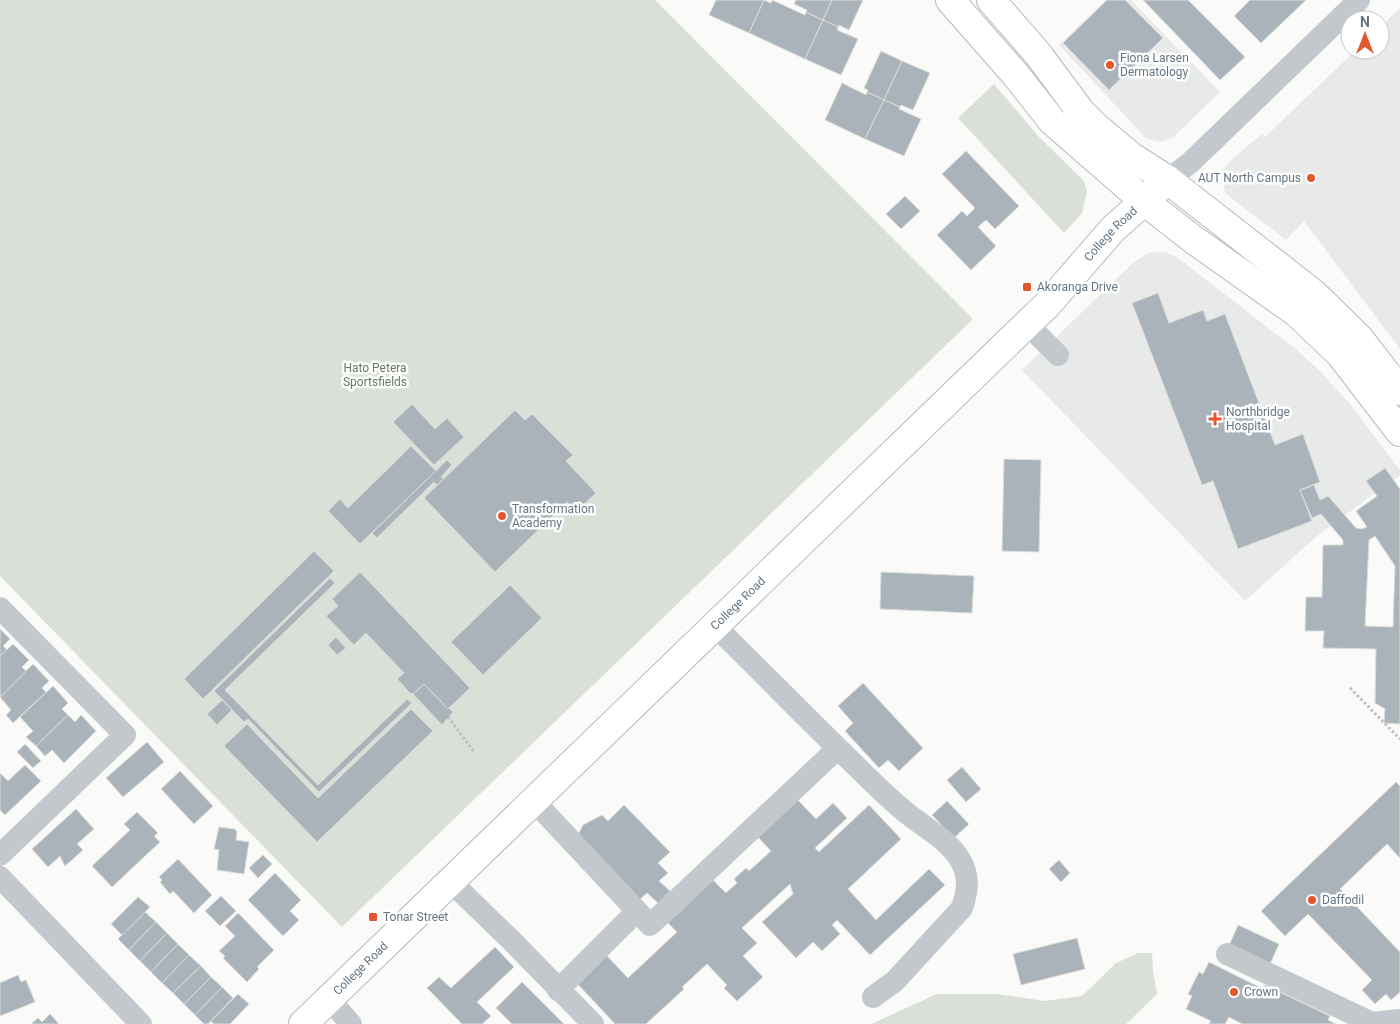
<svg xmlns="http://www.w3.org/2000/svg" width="1400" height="1024" font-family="Roboto,sans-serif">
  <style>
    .built { fill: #e8e9e9 }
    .green { fill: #dadfd7 }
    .building { fill: #aab3b9; stroke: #dcdcda; fill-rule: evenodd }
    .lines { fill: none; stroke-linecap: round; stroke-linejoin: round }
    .major-casing { stroke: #b5babe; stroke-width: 30 }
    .path { stroke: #bbbfc2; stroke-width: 3; stroke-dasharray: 2.5 2.5; stroke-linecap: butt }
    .minor { stroke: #c3c8cc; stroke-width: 22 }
    .major { stroke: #fff; stroke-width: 28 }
    .poi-dot { fill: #e4572e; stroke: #fff; stroke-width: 2 }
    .labels { text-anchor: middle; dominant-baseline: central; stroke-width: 5; stroke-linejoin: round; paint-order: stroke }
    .poi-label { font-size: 12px; fill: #657683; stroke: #fff; text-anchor: start }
    .street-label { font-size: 12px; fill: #657683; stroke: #fff }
    .park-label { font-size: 12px; fill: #687a64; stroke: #fff }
  </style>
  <rect width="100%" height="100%" fill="#fafaf8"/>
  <g class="built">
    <polygon points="1106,0 1131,0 1220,92 1172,138 1160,142 1147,139 1059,45"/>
    <polygon points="1400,8 1400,349 1304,221 1286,240 1225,193 1222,174 1223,169 1233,158 1262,134 1265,137 1356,50 1380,50 1380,27"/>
    <polygon points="1157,252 1165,252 1178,258 1297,350 1322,373 1351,405 1400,470 1400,475 1318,535 1245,601 1022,370 1133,263 1148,253"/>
  </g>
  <g class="green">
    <polygon points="0,0 655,0 973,319 342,927 0,576"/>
    <polygon points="994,84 1038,136 1084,181 1087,191 1082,213 1064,233 958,118"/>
    <polygon points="1138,953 1152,953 1153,971 1157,994 1126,1024 871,1024 937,994 997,994 1045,1001 1082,996 1116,963"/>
  </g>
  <g class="building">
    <polygon points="716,0 764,0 749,33 709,15"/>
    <polygon points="764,0 771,3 772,0 805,15 806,12 823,20 805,59 749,33"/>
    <polygon points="796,0 832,0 823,20 806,12 807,10 794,4"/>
    <polygon points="832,0 863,0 849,30 839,25 838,27 823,20"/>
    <polygon points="1107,0 1125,0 1163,38 1109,90 1063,43"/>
    <polygon points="1143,0 1188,0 1245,57 1220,80"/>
    <polygon points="1250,0 1306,0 1261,43 1234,16"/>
    <polygon points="823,20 838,27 837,30 858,39 841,75 805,59"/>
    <polygon points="881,51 902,61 884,100 867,92 868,90 864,88"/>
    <polygon points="902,61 930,73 913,110 901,105 900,107 884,100"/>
    <polygon points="842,83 866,95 867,92 884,100 865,139 825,120"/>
    <polygon points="884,100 900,107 899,109 921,119 904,156 865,139"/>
    <polygon points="966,151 1019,206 995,229 986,220 978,227 996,246 971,270 937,235 962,211 967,216 975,208 942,174"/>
    <polygon points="905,196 920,211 901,229 886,214"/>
    <polygon points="1158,293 1169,323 1203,310 1207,321 1225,314 1275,445 1303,434 1320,482 1300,490 1312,521 1238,549 1213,481 1202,485 1132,303"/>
    <polygon points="412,404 435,429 447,418 464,437 434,465 393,422"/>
    <polygon points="515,410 525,420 532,414 573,455 566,461 596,493 576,512 567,502 495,572 424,498"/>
    <polygon points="411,446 436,471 360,544 328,511 340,499 348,508"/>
    <polygon points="1004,459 1041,460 1039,552 1002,551"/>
    <polygon points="447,460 452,465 441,477 444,479 437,485 434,482 377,538 372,533"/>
    <path d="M1385,468L1400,489V724L1384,723L1385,709L1375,703L1376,649L1323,648L1324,631H1305L1306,597H1322L1323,545H1343V540L1321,514L1312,518L1300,490L1314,485L1320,500L1328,496L1356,528L1362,529L1367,527L1356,511L1377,496L1366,481ZM1375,536L1395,566L1393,627L1365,626L1369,540Z"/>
    <polygon points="314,551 334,571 203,699 184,679"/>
    <polygon points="360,572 470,688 448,709 424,684 413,694 410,693 397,679 404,673 366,633 354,645 326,616 338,606 332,599"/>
    <polygon points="881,572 974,576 972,613 880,609"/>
    <polygon points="330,578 335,583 225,690 318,785 407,699 412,703 319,792 248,719 244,722 214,691"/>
    <polygon points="510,585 542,618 483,675 451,642"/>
    <polygon points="0,629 10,639 3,646 7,650 0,656"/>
    <polygon points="336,637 346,648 337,655 328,645"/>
    <polygon points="13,644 29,660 22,667 26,671 0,697 0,656"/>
    <polygon points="33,664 49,681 42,688 46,692 13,723 6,715 11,710 0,697"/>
    <polygon points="863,683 923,748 899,771 888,760 879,768 845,731 853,723 838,706"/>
    <polygon points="424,684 448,709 449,708 453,712 442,725 413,694"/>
    <polygon points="53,686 68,703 62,709 68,715 36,746 26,737 33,731 20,717"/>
    <polygon points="222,700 232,710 217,725 207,714"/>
    <polygon points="411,709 433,731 317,842 224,746 247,724 318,798"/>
    <polygon points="68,715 75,722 81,715 96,731 64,763 52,750 45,756 36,746"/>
    <polygon points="147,742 164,762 123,797 106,778"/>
    <polygon points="25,744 41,761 33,768 17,752"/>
    <polygon points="25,765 41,781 5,815 0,810 0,773 8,781"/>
    <polygon points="962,767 981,789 966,802 947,780"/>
    <polygon points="180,771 213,806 194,824 161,789"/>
    <polygon points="1396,782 1400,786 1400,858 1387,844 1340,889 1400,952 1400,992 1391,1000 1386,994 1375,1004 1362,990 1372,980 1308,914 1285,936 1261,911"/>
    <polygon points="795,797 816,819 833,803 847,818 815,848 819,852 869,805 901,839 848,889 876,920 929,869 945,885 870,955 837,920 832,925 840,934 822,951 813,942 796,958 762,922 793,894 790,884 742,928 757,943 743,956 763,977 737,1001 724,988 727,985 707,964 682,987 684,989 646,1024 615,1024 574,980 604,953 628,978 677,932 668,923 713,880 726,893 737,883 734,879 746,868 749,871 771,851 755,834"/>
    <polygon points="947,801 969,824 954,838 932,815"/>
    <polygon points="624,805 670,852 658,863 668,873 659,881 670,891 658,903 647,893 638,901 577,837 583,825 602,815 608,821"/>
    <polygon points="76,809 94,829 77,844 83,850 65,866 60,856 48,867 32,849"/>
    <polygon points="137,812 158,833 154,836 160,842 112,887 92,866 130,830 124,824"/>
    <polygon points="219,827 235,829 237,832 236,840 249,842 244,874 217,870 219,850 214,849"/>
    <polygon points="263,855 272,864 258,878 249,868"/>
    <polygon points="178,859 212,895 194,913 173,891 170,894 160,882 162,880 159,877"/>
    <polygon points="1059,860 1070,873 1061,882 1049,869"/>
    <polygon points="275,873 301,900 290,911 299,920 283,936 248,900"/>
    <polygon points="221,896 236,911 220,926 205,911"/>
    <polygon points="138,897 150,907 122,935 111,924"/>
    <polygon points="145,912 156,922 129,950 118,939"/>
    <polygon points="238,913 274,950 257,967 259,969 247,982 223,958 225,956 219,951 235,936 225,926"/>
    <polygon points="156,922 167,933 140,961 129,950"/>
    <polygon points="1238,925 1279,944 1270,964 1229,946"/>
    <polygon points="167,933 178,944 151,972 140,961"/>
    <polygon points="1077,938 1085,969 1021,985 1013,954"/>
    <polygon points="178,944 189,955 162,983 151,972"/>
    <polygon points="495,947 514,967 477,1002 491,1016 482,1024 462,1024 427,988 439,977 451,988"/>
    <polygon points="189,955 201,966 173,993 162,983"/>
    <polygon points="1209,962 1263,989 1265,985 1330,1016 1328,1020 1336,1024 1242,1024 1229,1017 1225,1024 1209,1024 1211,1021 1186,1009 1192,996 1188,994 1199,972 1203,974"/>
    <polygon points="201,966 211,977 184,1004 173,993"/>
    <polygon points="18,975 21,982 26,980 35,1002 0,1016 0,983"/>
    <polygon points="211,977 222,987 195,1015 184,1004"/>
    <polygon points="522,982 564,1024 512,1024 496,1008"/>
    <polygon points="222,987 233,998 208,1024 204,1024 195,1015"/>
    <polygon points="238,994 249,1004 230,1024 214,1024 211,1021"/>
    <polygon points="50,1014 59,1024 31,1024 38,1018 42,1022"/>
  </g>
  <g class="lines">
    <g class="major-casing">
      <g id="major">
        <polyline points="950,0 1015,74 1052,121 1144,201 1194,240 1297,313 1340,354 1400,432"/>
        <polyline points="991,0 1038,54 1081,112 1096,127 1132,157 1168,180 1314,294 1359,338 1400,391"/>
        <path id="s1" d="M303,1024L1027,324L1047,305L1113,229L1168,180"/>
      </g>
    </g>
    <g class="path">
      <polyline points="1350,688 1400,739"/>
      <polyline points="448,717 474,752"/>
    </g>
    <g class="minor">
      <polyline points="1168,180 1191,162 1359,0"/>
      <polyline points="1027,324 1058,355"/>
      <polyline points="0,608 125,735 0,855"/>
      <path d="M714,625C772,682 828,740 887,796C893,801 898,806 904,811C921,825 947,839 959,858C970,875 968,890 962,908L895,981L873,997"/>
      <polyline points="534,801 637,911"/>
      <polyline points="0,877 141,1024"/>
      <polyline points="451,882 513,942 593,1024"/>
      <polyline points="1227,954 1372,1023 1400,1020"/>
      <polyline points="558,990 637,911 650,925 837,749"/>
      <polyline points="329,999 351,1024"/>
    </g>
    <use href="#major" class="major"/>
  </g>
  <g class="poi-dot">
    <circle cx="1110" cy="65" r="5"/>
    <circle cx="1311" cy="178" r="5"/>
    <rect x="1022" y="282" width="10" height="10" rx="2.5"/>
    <path d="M1212.5 411.5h5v5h5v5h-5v5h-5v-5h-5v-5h5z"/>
    <circle cx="502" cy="516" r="5"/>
    <circle cx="1312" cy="900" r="5"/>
    <rect x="368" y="912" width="10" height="10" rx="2.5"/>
    <circle cx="1234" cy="992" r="5"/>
  </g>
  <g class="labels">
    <g class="poi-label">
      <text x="1120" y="58">Fiona Larsen<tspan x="1120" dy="14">Dermatology</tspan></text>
      <text x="1301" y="178" text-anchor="end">AUT North Campus</text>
      <text x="1037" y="287">Akoranga Drive</text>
      <text x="1226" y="412">Northbridge<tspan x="1226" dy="14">Hospital</tspan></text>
      <text x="512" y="509">Transformation<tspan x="512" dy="14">Academy</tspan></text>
      <text x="1322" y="900">Daffodil</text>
      <text x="383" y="917">Tonar Street</text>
      <text x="1244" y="992">Crown</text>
    </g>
    <g class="street-label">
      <text stroke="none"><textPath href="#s1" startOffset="1130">College Road</textPath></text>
      <text stroke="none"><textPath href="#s1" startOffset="605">College Road</textPath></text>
      <text stroke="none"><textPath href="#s1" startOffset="80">College Road</textPath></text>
    </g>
    <g class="park-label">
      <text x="375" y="368">Hato Petera<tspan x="375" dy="14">Sportsfields</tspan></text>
    </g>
  </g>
  <g transform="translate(1365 35)"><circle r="24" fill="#ffffff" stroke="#c1c8cd"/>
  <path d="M0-4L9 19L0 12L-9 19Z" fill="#e4572e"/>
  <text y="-8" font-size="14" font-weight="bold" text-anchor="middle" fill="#657683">N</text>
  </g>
</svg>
